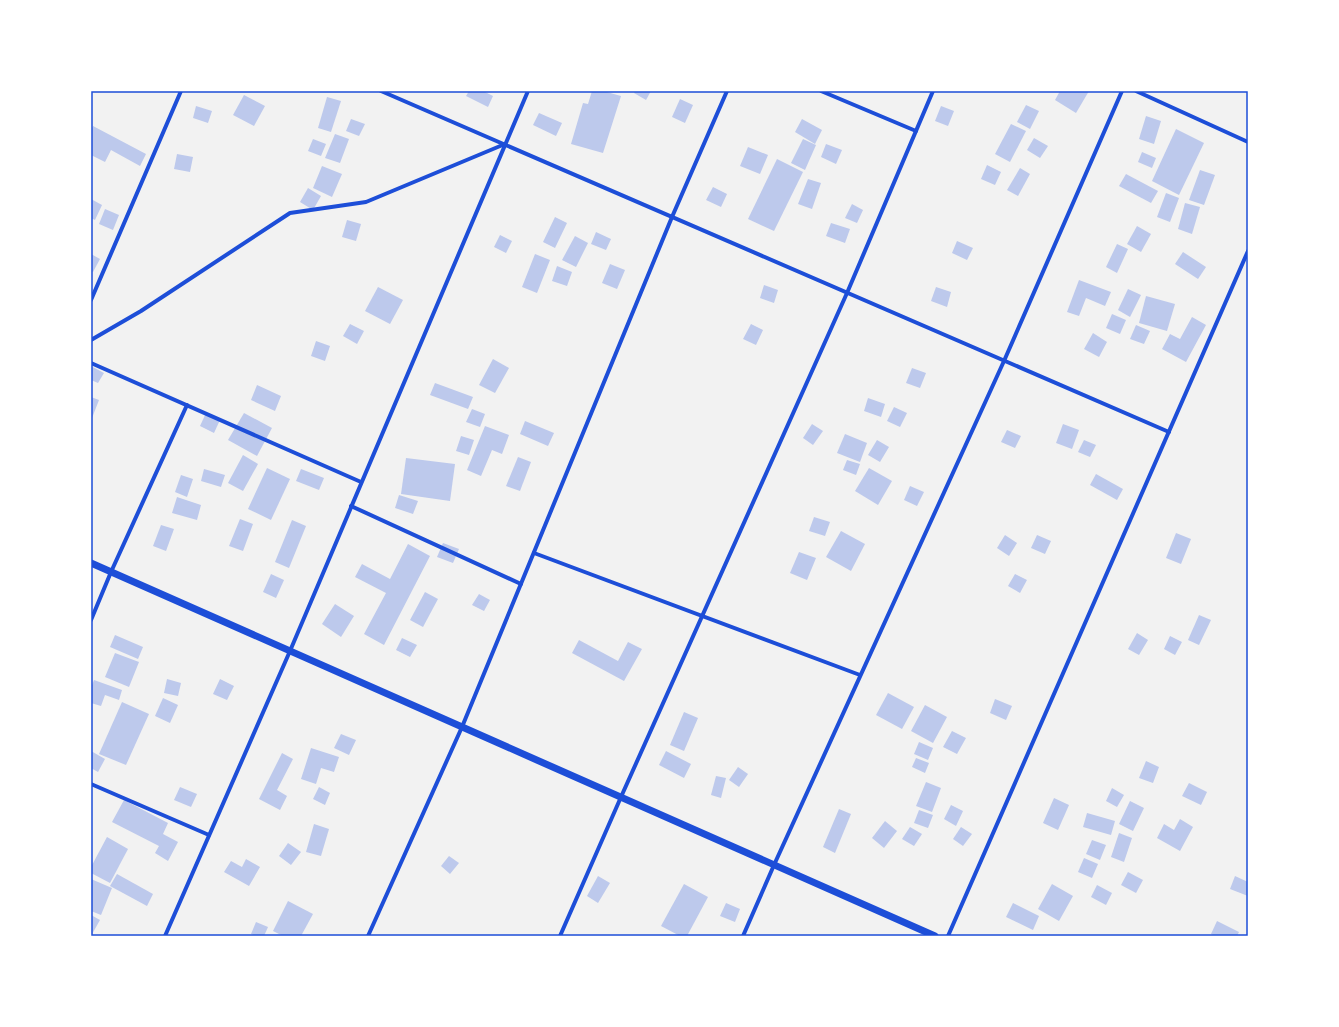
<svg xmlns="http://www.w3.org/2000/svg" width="1339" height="1027" font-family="'Times New Roman',serif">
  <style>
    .building { fill: #bdc9ec }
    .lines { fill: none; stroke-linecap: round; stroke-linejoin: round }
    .minor { stroke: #1d4ed8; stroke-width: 4 }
    .tertiary { stroke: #1d4ed8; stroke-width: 7 }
    .neatline { fill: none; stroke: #1d4ed8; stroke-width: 1.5 }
  </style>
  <rect width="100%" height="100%" fill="#f2f2f2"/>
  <g class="building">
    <polygon points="469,91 483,91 493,96 488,107 466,96"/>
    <polygon points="592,91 603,91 621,96 603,153 571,144 583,103 588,104"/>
    <polygon points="635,91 651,91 646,100 634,93"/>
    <polygon points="1060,91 1089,91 1076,113 1055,100"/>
    <polygon points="244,95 265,106 254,126 233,115"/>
    <polygon points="327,97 341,101 331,132 318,128"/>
    <polygon points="680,99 693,105 685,123 672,117"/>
    <polygon points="1026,105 1039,111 1030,129 1017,122"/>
    <polygon points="196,106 212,111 208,123 193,118"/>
    <polygon points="941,106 954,111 948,126 935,121"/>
    <polygon points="539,113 562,123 556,136 533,125"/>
    <polygon points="1146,116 1161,121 1154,144 1139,139"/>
    <polygon points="351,119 365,124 359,136 346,131"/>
    <polygon points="802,119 822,130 815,144 795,132"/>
    <polygon points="1011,124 1026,131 1010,162 995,154"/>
    <polygon points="93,126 146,154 140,166 111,150 105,162 91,155 91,130"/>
    <polygon points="1176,129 1204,143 1179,195 1152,181"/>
    <polygon points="335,134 349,139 340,163 325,158"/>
    <polygon points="1034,138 1048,146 1040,158 1027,150"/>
    <polygon points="313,139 326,144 321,156 308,151"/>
    <polygon points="803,139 816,145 805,170 791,163"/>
    <polygon points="826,144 842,150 836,164 821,157"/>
    <polygon points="748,147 768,155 760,174 740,166"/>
    <polygon points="1142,152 1156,158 1152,168 1138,162"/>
    <polygon points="177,154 193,157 190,172 174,169"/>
    <polygon points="777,159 803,172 774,231 748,219"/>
    <polygon points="987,165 1001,172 995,185 981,179"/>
    <polygon points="322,166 342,174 332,197 313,188"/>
    <polygon points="1020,168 1030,174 1018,196 1007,190"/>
    <polygon points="1200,170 1215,175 1204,205 1189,200"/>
    <polygon points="1126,174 1158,191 1151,203 1119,186"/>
    <polygon points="808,179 821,183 812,209 798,204"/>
    <polygon points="713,187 727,194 721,207 706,200"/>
    <polygon points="308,188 321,196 313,210 300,202"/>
    <polygon points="1166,193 1179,198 1170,222 1157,217"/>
    <polygon points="91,199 102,205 95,220 91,218"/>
    <polygon points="1185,203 1200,207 1192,234 1178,229"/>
    <polygon points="852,204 863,210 857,223 845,218"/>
    <polygon points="105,209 119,215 113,230 99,224"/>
    <polygon points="555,217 567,223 555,248 543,242"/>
    <polygon points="347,220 361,224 356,241 342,237"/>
    <polygon points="831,223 850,229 845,243 826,236"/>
    <polygon points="1137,226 1151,234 1141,252 1127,244"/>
    <polygon points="596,232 611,239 606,250 591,244"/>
    <polygon points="500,235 512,241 506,253 494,247"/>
    <polygon points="575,236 588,243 576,267 562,260"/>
    <polygon points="957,241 973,248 967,260 952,253"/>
    <polygon points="1117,244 1128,249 1117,273 1106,267"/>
    <polygon points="1183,252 1206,267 1198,279 1175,264"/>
    <polygon points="91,254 100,259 93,272 91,271"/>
    <polygon points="535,254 550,260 537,293 522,287"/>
    <polygon points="610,264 625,270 617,289 602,283"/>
    <polygon points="557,266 572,272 567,286 552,281"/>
    <polygon points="1079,280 1111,292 1105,306 1086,298 1079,316 1067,312"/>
    <polygon points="764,285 778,290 774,303 760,298"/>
    <polygon points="378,287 403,300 390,324 365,311"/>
    <polygon points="936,287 951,292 947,307 931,301"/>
    <polygon points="1128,289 1141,295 1130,317 1118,310"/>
    <polygon points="1146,296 1175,304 1167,331 1139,323"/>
    <polygon points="1112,314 1126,320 1120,334 1106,328"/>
    <polygon points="1192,317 1206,325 1186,362 1162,349 1170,334 1180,339"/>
    <polygon points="350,324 364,331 357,344 343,336"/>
    <polygon points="751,324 763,330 756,345 743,339"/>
    <polygon points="1136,325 1150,331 1144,344 1130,339"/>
    <polygon points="1093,333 1107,342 1099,357 1084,349"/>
    <polygon points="316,341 330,346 325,361 311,356"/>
    <polygon points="493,359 509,368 495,393 479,385"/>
    <polygon points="91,366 104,373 98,383 91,380"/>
    <polygon points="912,368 926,373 920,388 906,383"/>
    <polygon points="435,383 473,397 468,409 430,395"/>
    <polygon points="257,385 281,396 275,411 251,400"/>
    <polygon points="91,397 99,400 92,418 91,418"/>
    <polygon points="868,398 885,404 881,417 864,411"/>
    <polygon points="894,407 907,413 900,427 887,421"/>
    <polygon points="472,409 485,414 480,427 466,422"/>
    <polygon points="206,413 220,420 214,433 200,426"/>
    <polygon points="244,413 272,428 257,456 228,440"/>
    <polygon points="525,421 554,433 548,446 520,434"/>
    <polygon points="812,424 823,431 813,445 803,438"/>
    <polygon points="1063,424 1079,430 1072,449 1056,443"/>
    <polygon points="485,426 509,435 502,454 492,450 481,476 467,470"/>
    <polygon points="1007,430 1021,436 1015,448 1001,442"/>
    <polygon points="845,434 867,443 860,462 837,453"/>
    <polygon points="461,436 474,440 469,455 456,451"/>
    <polygon points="877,440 889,447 880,462 868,455"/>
    <polygon points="1084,440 1096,445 1090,457 1078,452"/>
    <polygon points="243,455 258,464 243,491 228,483"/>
    <polygon points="518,457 531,462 520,491 506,486"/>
    <polygon points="406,458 455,464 450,501 401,494"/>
    <polygon points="847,460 860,464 856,475 843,470"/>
    <polygon points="267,468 290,479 271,520 248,509"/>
    <polygon points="869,468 892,481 878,505 855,491"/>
    <polygon points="204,469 225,475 221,487 201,481"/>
    <polygon points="301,469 324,478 319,490 296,481"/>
    <polygon points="1096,474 1123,489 1117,500 1090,485"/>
    <polygon points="181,475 193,479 187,497 175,492"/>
    <polygon points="910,486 924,492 917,506 904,500"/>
    <polygon points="399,495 418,501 413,514 395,508"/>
    <polygon points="177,497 201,505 197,520 172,513"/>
    <polygon points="814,517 830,522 825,536 809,531"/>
    <polygon points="240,519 253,524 243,551 229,546"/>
    <polygon points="292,520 306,526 289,568 275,562"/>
    <polygon points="161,525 174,529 166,551 153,546"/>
    <polygon points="841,531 865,544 851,571 826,557"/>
    <polygon points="1176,533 1191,539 1181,564 1166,558"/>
    <polygon points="1005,535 1017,543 1009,556 997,548"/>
    <polygon points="1037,535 1051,541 1045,554 1031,548"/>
    <polygon points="443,543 459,549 453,563 437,557"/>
    <polygon points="408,544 430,556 384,645 364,634 386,593 355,577 362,564 390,579"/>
    <polygon points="799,552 816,558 807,580 790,573"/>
    <polygon points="271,574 284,580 276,598 263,592"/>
    <polygon points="1015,574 1027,580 1020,593 1008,586"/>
    <polygon points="425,592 438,599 423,627 410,620"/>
    <polygon points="479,594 490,600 484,611 472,605"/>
    <polygon points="335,604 354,616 341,637 322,624"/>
    <polygon points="1199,615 1211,620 1199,645 1188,640"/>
    <polygon points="1137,633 1148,640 1139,655 1128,649"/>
    <polygon points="115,635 143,647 138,659 110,647"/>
    <polygon points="1170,636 1182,642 1175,655 1164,649"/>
    <polygon points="402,638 417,645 410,657 396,650"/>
    <polygon points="579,640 618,661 628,642 642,649 624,681 572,653"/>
    <polygon points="115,653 139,662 129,687 105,677"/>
    <polygon points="167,679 181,683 178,696 164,693"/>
    <polygon points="220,679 234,686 227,700 213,694"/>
    <polygon points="94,680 122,690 119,700 105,695 101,706 91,703 91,688"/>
    <polygon points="888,693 914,707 902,729 876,715"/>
    <polygon points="163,698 178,705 170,723 155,716"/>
    <polygon points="995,699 1012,706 1006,720 990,713"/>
    <polygon points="122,702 149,714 126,765 99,754"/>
    <polygon points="925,705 947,717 933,743 911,731"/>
    <polygon points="684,712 698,718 684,751 670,745"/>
    <polygon points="952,731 966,738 957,754 943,747"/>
    <polygon points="341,734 356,740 349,755 334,748"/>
    <polygon points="919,742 933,748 928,760 914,754"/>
    <polygon points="311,748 339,757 334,772 321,768 316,784 301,779"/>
    <polygon points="91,751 105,759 98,772 91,768"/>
    <polygon points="666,751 691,764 684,778 659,765"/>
    <polygon points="282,753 293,759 277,790 287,796 280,810 259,799"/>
    <polygon points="916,758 929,763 925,773 912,767"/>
    <polygon points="1146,761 1159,767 1153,783 1139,778"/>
    <polygon points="738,767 748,774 739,787 729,780"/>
    <polygon points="716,776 726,778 721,798 711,795"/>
    <polygon points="926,782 941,788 932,812 916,806"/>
    <polygon points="1189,783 1207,792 1201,805 1182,796"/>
    <polygon points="180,787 197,794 191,807 174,800"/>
    <polygon points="319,787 330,793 325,805 313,799"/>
    <polygon points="1112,788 1124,795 1117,807 1106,801"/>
    <polygon points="1054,798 1069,805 1058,830 1043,823"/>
    <polygon points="124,800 168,823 163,834 178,842 168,861 155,853 159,846 112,822"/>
    <polygon points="1130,801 1144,808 1133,831 1119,824"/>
    <polygon points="951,805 963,811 956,826 944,819"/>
    <polygon points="839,809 851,814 835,853 823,847"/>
    <polygon points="919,810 933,815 928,828 914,823"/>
    <polygon points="1087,813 1115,821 1111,835 1083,827"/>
    <polygon points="1180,819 1193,827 1180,851 1157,838 1164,824 1174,830"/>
    <polygon points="885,821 897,831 884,848 872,838"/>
    <polygon points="314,824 329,829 321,856 306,852"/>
    <polygon points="910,827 922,834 914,846 902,839"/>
    <polygon points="961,827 972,834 963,846 953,839"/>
    <polygon points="1119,833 1132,838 1124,862 1111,857"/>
    <polygon points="107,837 128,849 110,883 91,873 91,867"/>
    <polygon points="1092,840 1106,845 1100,860 1086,854"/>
    <polygon points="288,843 301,852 291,865 279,856"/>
    <polygon points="449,856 459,863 450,874 441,866"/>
    <polygon points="1084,858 1098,864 1092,878 1078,872"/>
    <polygon points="246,859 260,867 249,886 224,872 231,861 242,867"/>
    <polygon points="1128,872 1143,880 1136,893 1121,885"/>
    <polygon points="117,874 153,894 147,906 110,886"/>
    <polygon points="598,876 610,883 598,903 587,896"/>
    <polygon points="1235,876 1248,882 1248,896 1230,889"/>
    <polygon points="91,879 112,888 101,915 91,911"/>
    <polygon points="684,884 708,897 687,936 680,936 661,926"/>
    <polygon points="1052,884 1073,896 1059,921 1038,909"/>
    <polygon points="1097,885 1112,893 1106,905 1091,897"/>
    <polygon points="288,901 313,914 301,936 283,936 273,931"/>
    <polygon points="726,903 740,909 735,922 720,916"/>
    <polygon points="1013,903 1039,916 1033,930 1006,917"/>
    <polygon points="91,915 100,920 91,936"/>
    <polygon points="1217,921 1239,932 1237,936 1215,936 1211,934"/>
    <polygon points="256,922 268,927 264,936 256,936 251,934"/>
  </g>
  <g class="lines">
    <g class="minor">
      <polyline points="381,91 1169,432"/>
      <polyline points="821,91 916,131"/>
      <polyline points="1136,91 1248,142"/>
      <polyline points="91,300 181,91"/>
      <polyline points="91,340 141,311 290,213 366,202 505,144"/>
      <polyline points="91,363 361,482"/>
      <polyline points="351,506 521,584"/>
      <polyline points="534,553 860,675"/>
      <polyline points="91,620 111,572 187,405"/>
      <polyline points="91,784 209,835"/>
      <polyline points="165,936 290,651 528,91"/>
      <polyline points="368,936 462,727 672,217 727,91"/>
      <polyline points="560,936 621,797 847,293 933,91"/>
      <polyline points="743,936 774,865 1004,361 1122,91"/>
      <polyline points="948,936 1248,251"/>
    </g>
    <polyline class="tertiary" points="91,563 935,936"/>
  </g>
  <rect width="1339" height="1027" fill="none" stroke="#ffffff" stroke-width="184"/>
  <rect x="92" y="92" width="1155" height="843" class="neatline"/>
</svg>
